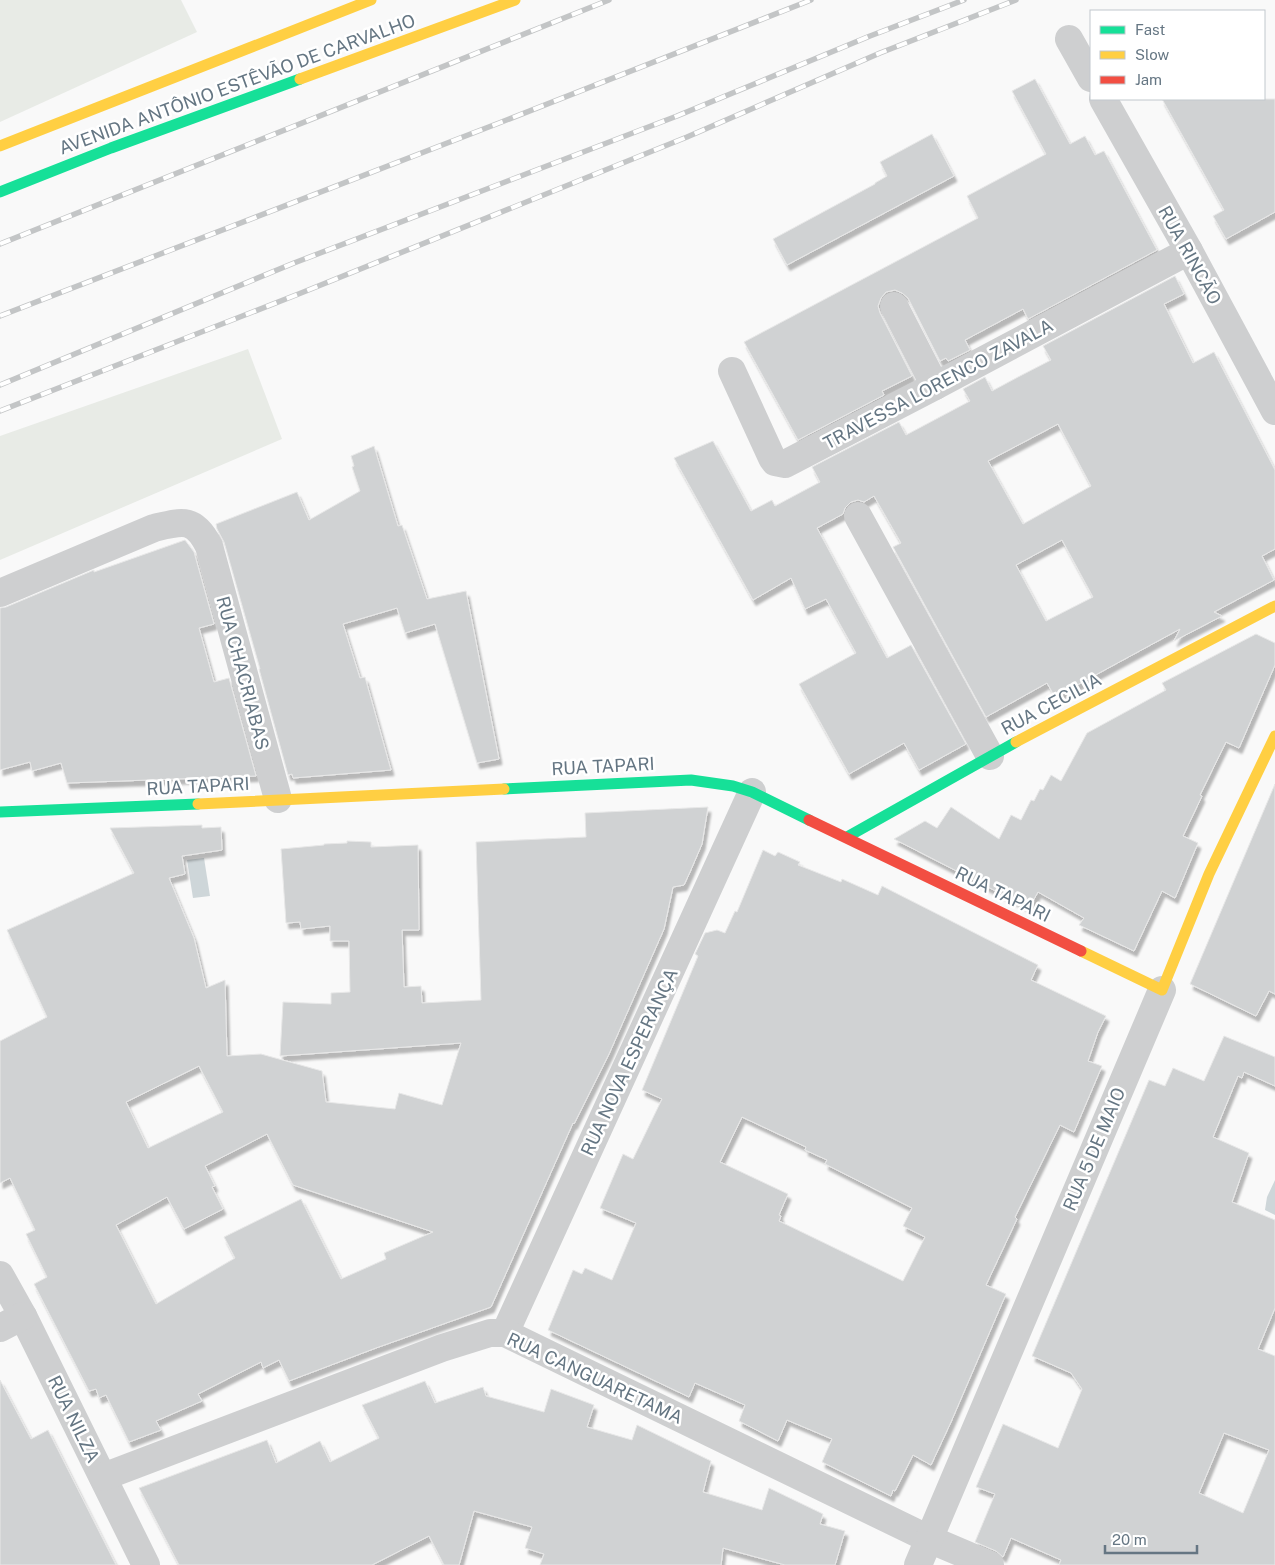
<svg xmlns="http://www.w3.org/2000/svg" width="1275" height="1565" font-family="'Public Sans',sans-serif">
  <style>
    .green { fill: #e8ebe6 }
    .water { fill: #ced6d9 }
    .building { fill: #d0d2d3; stroke: #e8e8e8; fill-rule: evenodd; filter: url(#shadow) }
    .lines { fill: none; stroke-linecap: round; stroke-linejoin: round }
    .street { stroke: #cecfd0; stroke-width: 28 }
    .fast { stroke: #16e098; stroke-width: 11 }
    .slow { stroke: #ffcf43; stroke-width: 11 }
    .jam { stroke: #f24e42; stroke-width: 11 }
    .rail-casing { stroke: #c3c5c6; stroke-width: 5.5 }
    .rail { stroke: #fff; stroke-width: 4; stroke-dasharray: 11; stroke-linecap: butt }
    .labels { text-anchor: middle; dominant-baseline: central; stroke-width: 5; stroke-linejoin: round; paint-order: stroke }
    .street-label { font-size: 18px; fill: #657683; stroke: #fff }
  </style>
  <defs>
    <filter id="shadow"><feDropShadow dx="3" dy="5.5" stdDeviation="1" flood-color="#0004"/></filter>
  </defs>
  <rect width="100%" height="100%" fill="#f9f9f9"/>
  <g class="green">
    <polygon points="0,0 181,0 197,32 0,122"/>
    <polygon points="248,349 282,439 0,560 0,436"/>
  </g>
  <g class="water">
    <polygon points="204,858 210,896 193,898 187,860"/>
    <polygon points="1275,1180 1275,1215 1265,1210 1267,1197"/>
  </g>
  <g class="building">
    <polygon points="1035,79 1070,144 1085,136 1095,155 1104,151 1157,250 1028,319 1023,309 965,340 970,350 948,361 946,358 940,361 908,298 902,293 895,290 886,292 881,298 878,306 880,313 912,376 882,391 884,395 798,440 744,342 978,218 967,196 1046,154 1012,91"/>
    <polygon points="1162,99 1275,99 1275,212 1226,239 1213,216 1224,210"/>
    <polygon points="932,134 954,176 787,265 773,239 875,184 875,183 887,176 880,162"/>
    <path d="M1175,276L1184,294L1164,304L1193,363L1214,352L1275,470V549L1262,556L1274,580L1214,612L1222,616L1174,641L1180,629L1055,697L1047,683L986,717L893,547L901,543L874,496L864,502L858,500L851,502L845,508L843,514L817,528L887,658L911,645L966,744L919,770L904,743L849,774L799,684L856,653L826,599L805,609L791,578L753,600L674,458L713,441L751,511L772,500L775,506L820,482L812,467L899,422L906,435L970,401L963,389L985,377L992,391L1018,377L1051,360L1043,346ZM1058,424L1091,486L1023,524L988,461ZM1062,540L1093,597L1046,621L1016,565Z"/>
    <polygon points="374,446 398,526 402,525 427,599 466,591 499,759 477,763 435,624 405,633 397,608 343,624 360,678 365,677 391,770 293,778 292,774 288,775 259,669 260,669 224,542 217,529 216,524 297,492 309,520 360,491 352,467 354,466 351,456"/>
    <polygon points="185,540 194,552 214,624 199,628 214,682 229,678 256,776 67,783 61,763 32,771 30,762 0,770 0,608 6,607 94,570 94,572"/>
    <polygon points="1256,634 1275,643 1275,665 1239,748 1226,742 1200,795 1202,796 1183,836 1198,843 1175,898 1162,891 1134,951 1079,925 1084,918 1038,892 1029,908 894,839 925,821 937,828 951,807 999,839 1011,815 1021,820 1031,800 1034,801 1040,789 1043,790 1051,775 1061,781 1087,733 1166,690 1162,683"/>
    <polygon points="1275,784 1275,994 1269,991 1256,1016 1190,984"/>
    <path d="M708,807L702,844L690,872L684,885L673,887L664,929L609,1054L574,1124L573,1123L491,1307L376,1348L289,1381L279,1360L263,1368L261,1362L198,1394L202,1401L156,1421L161,1430L129,1442L106,1395L99,1398L96,1389L89,1391L34,1284L47,1277L26,1234L35,1230L10,1178L0,1183V1041L47,1017L7,930L134,873L110,828L202,825V828L221,827L222,850L182,856L185,874L169,878L194,938L206,988L225,980L227,1056L261,1054L322,1071L326,1102L395,1109L399,1093L442,1105L461,1043L280,1056L283,1002L331,1004V993L350,992L349,941H330V926L301,929L300,922L286,923L281,849L324,845V844L347,843V841L371,842V847L418,845L419,930H402L404,987L421,986L422,1003L481,1000L476,842L586,837L585,813ZM199,1066L223,1112L148,1148L126,1102ZM267,1134L293,1185L433,1232L384,1253L386,1259L341,1279L301,1199L224,1237L235,1258L156,1304L116,1225L167,1197L184,1229L223,1209L212,1187L215,1186L205,1166Z"/>
    <path d="M763,850L775,856L778,852L800,862L798,865L841,882L842,879L878,895L882,886L1038,965L1031,980L1106,1016L1098,1032L1088,1061L1102,1066L1074,1132L1060,1125L1015,1217L1017,1219L986,1285L1006,1294L951,1422L931,1465L913,1455L895,1491L893,1490L891,1496L822,1462L832,1439L787,1420L778,1441L739,1421L745,1405L695,1383L689,1397L548,1330L573,1270L582,1274L585,1268L612,1280L636,1223L600,1208L623,1154L633,1159L662,1099L642,1090L698,956L695,954L705,933L717,930L725,933L735,911L737,912ZM742,1117L806,1147L805,1150L827,1160L825,1164L912,1208L903,1226L925,1237L903,1281L779,1221L781,1216L779,1215L788,1194L720,1162Z"/>
    <path d="M1224,1036L1275,1057V1086L1244,1072L1242,1078L1238,1076L1213,1137L1249,1153L1232,1202L1275,1220V1308L1258,1349L1275,1356V1565H1059L1061,1560L1011,1538L1003,1557L996,1551L975,1542L995,1494L976,1487L1003,1424L1058,1448L1082,1389L1071,1373L1032,1356L1149,1080L1165,1086L1173,1068L1204,1081ZM1224,1433L1269,1450L1243,1513L1199,1493Z"/>
    <polygon points="0,1380 31,1439 48,1430 116,1565 0,1565"/>
    <polygon points="425,1381 435,1403 483,1387 486,1396 544,1412 551,1389 594,1405 587,1427 632,1440 637,1425 711,1461 703,1492 762,1510 769,1488 823,1514 820,1524 845,1531 835,1565 785,1565 723,1548 721,1565 540,1565 544,1554 525,1548 532,1527 474,1511 459,1565 444,1565 429,1536 372,1565 179,1565 139,1488 267,1440 276,1463 320,1441 330,1462 379,1438 362,1405"/>
  </g>
  <g class="lines">
    <g class="street">
      <polyline points="1069,39 1091,78"/>
      <polyline points="1103,99 1189,251 1275,411"/>
      <polyline points="894,306 935,386"/>
      <polyline points="732,371 772,458 775,462 785,464 935,386 1189,251"/>
      <polyline points="858,516 990,756"/>
      <path d="M0,593L154,528C183,521 194,517 209,546L278,799"/>
      <polyline points="0,1275 23,1316 146,1565"/>
      <polyline points="0,1328 23,1316"/>
      <polyline points="505,1333 752,792"/>
      <polyline points="103,1477 442,1348 490,1333 505,1333 929,1539 990,1565"/>
      <polyline points="918,1565 1162,990"/>
    </g>
    <g class="fast">
      <polyline points="0,192 111,148 300,79"/>
      <polyline points="504,789 691,780 733,786 752,792 809,820"/>
      <polyline points="0,812 198,804"/>
      <polyline points="847,837 1016,742"/>
    </g>
    <g class="slow">
      <polyline points="300,79 515,0"/>
      <polyline points="0,146 371,0"/>
      <polyline points="1016,742 1275,606"/>
      <polyline points="198,804 504,789"/>
      <polyline points="1081,951 1162,990 1209,874 1275,736"/>
    </g>
    <polyline class="jam" points="809,820 1081,951"/>
    <g class="rail-casing">
      <g id="rail">
        <polyline points="0,244 609,0"/>
        <polyline points="0,316 499,123 811,0"/>
        <polyline points="0,385 294,263 677,116 870,36 964,0"/>
        <polyline points="0,411 301,293 687,137 880,53 1016,0"/>
      </g>
    </g>
    <use href="#rail" class="rail"/>
  </g>
  <g class="labels">
    <g class="street-label">
      <text transform="translate(237 84) rotate(-20)">AVENIDA ANTÔNIO ESTÊVÃO DE CARVALHO</text>
      <text transform="translate(1190 255) rotate(61)">RUA RINCÃO</text>
      <text transform="translate(938 384) rotate(-28)">TRAVESSA LORENCO ZAVALA</text>
      <text transform="translate(243 673) rotate(75)">RUA CHACRIABAS</text>
      <text transform="translate(1051 704) rotate(-28)">RUA CECILIA</text>
      <text transform="translate(603 766) rotate(-3)">RUA TAPARI</text>
      <text transform="translate(198 786) rotate(-3)">RUA TAPARI</text>
      <text transform="translate(1003 894) rotate(26)">RUA TAPARI</text>
      <text transform="translate(629 1062) rotate(-65)">RUA NOVA ESPERANÇA</text>
      <text transform="translate(1094 1149) rotate(-67)">RUA 5 DE MAIO</text>
      <text transform="translate(595 1378) rotate(25)">RUA CANGUARETAMA</text>
      <text transform="translate(74 1419) rotate(64)">RUA NILZA</text>
    </g>
  </g>
  <rect x="1090" y="10" width="175" height="90" fill="#ffffff" stroke="#c1c8cd"/>
  <rect x="1100" y="26" width="25" height="8" fill="#16e098" stroke="#c1c8cd"/>
  <text x="1135" y="35" font-size="15" fill="#657683">Fast</text>
  <rect x="1100" y="51" width="25" height="8" fill="#ffcf43" stroke="#c1c8cd"/>
  <text x="1135" y="60" font-size="15" fill="#657683">Slow</text>
  <rect x="1100" y="76" width="25" height="8" fill="#f24e42" stroke="#c1c8cd"/>
  <text x="1135" y="85" font-size="15" fill="#657683">Jam</text>
  <path d="M1105 1545v8h92v-8" fill="none" stroke="#657683" stroke-width="2.5"/>
  <text x="1112" y="1545" font-size="15" fill="#657683" stroke="#ffffff" stroke-width="4" paint-order="stroke">20 m</text>
</svg>
